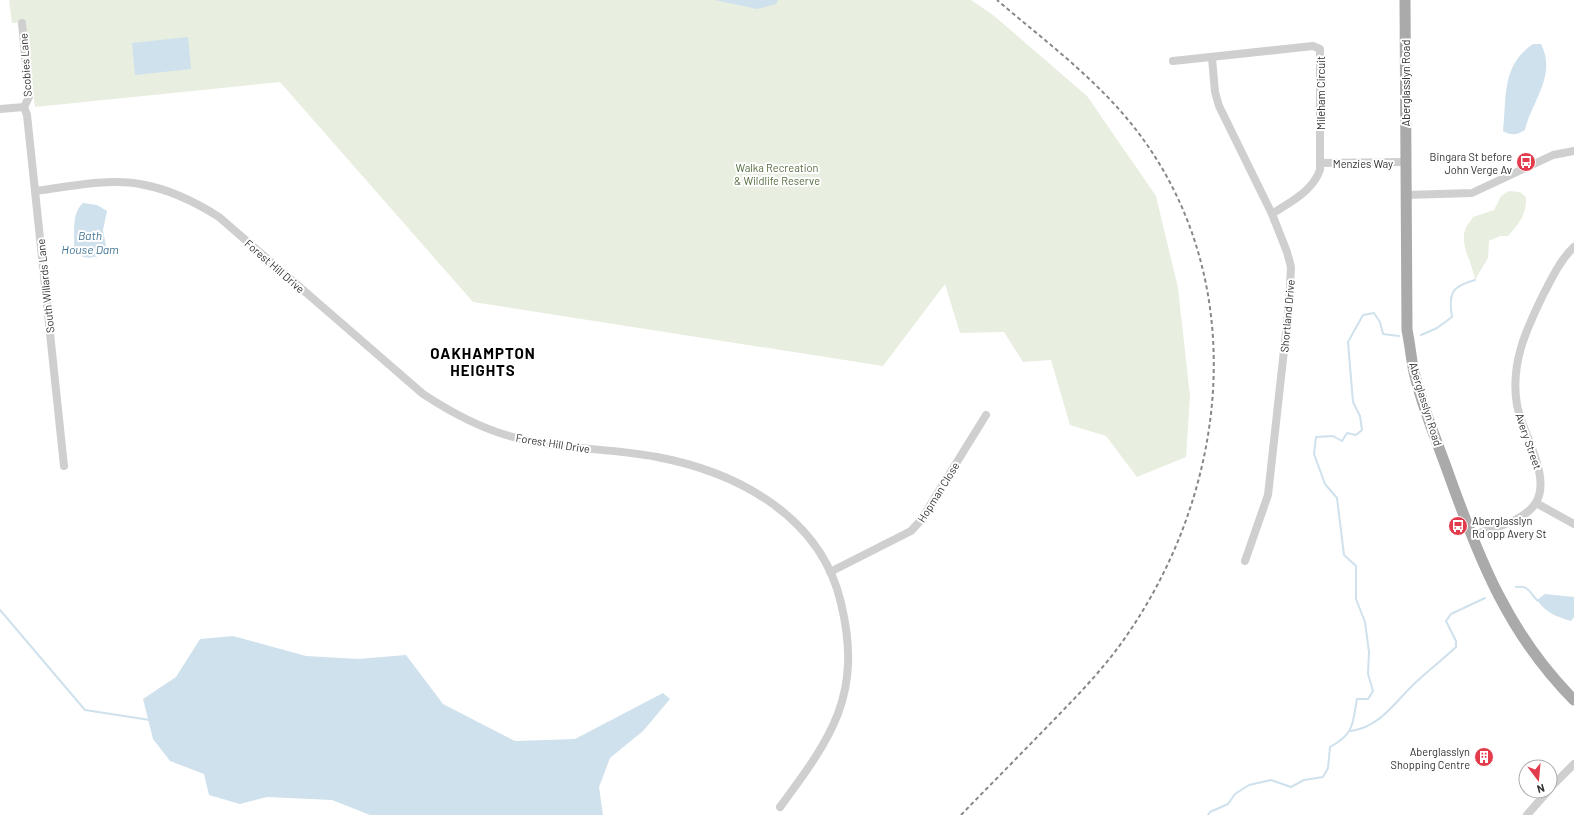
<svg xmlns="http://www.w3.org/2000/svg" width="1574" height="815" font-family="Barlow,sans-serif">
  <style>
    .green { fill: #e8eee0 }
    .water { fill: #cee1ec }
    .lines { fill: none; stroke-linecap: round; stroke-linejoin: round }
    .stream { stroke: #cee1ec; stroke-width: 2 }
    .minor { stroke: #cfcfcf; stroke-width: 8 }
    .major { stroke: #aaa; stroke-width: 11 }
    .rail { stroke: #878787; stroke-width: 2; stroke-dasharray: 4 3; stroke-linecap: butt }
    .labels { text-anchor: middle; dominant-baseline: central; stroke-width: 4; stroke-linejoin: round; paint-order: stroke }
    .street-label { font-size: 11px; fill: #323232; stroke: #fff }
    .poi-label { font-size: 11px; fill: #323232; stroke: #fff; text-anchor: end }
    .park-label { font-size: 11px; fill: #566d3f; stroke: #fff }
    .water-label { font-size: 12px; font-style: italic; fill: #407593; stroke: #fff }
    .district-label { font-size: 15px; font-weight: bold; letter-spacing: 1px; fill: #000; stroke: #fff }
  </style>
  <rect width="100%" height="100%" fill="#fff"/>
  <g class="green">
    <polygon points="9,0 971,0 993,15 1087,96 1156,196 1178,288 1190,396 1186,457 1137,477 1106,436 1070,425 1051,360 1023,362 1004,332 960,333 945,284 883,366 473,302 280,82 35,107 25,22 12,23"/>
    <path d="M1509,191L1520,192L1526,197C1527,214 1519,224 1508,236H1500L1489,241L1488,258L1475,280C1473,264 1460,246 1465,230C1466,226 1471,221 1473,217L1494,210L1501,196Z"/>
  </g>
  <g class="water">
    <polygon points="715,0 778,0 776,4 757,9"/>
    <polygon points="188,37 191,69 135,75 132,43"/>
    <path d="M1533,44H1541C1557,75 1532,101 1525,130C1517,135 1511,136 1503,131C1507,96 1501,66 1533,44Z"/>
    <path d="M83,203L97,205L107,211L103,230L107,252C97,258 81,262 74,249C75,235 71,213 83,203Z"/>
    <path d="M1545,594L1574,597V617L1571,621C1557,617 1546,613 1537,600Z"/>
    <polygon points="233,636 306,656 358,659 406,655 443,704 515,741 575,739 663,693 670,699 643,731 610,758 599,787 603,815 370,815 332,800 267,797 240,804 209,795 204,774 170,761 153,739 143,699 176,677 200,639"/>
  </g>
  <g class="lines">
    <g class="stream">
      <path d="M1421,335L1437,328L1452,317C1448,293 1452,286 1475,280"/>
      <path d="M1516,587C1530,585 1529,593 1538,601"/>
      <polyline points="0,610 85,710 150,720"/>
      <path d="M1351,731C1380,727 1394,703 1414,684C1427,672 1442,660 1456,647V641L1446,621L1451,614L1485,598"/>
      <path d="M1208,815L1210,812L1228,804L1235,794L1249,785L1271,780L1291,787L1304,780L1323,777L1328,768L1330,747C1355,733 1352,725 1357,699H1368L1373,691L1368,674L1369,652L1365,622L1356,599V566L1344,555L1337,498L1325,484L1314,454L1316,437L1333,436L1342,441L1347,433L1356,435L1362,430L1360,416L1353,402L1348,342L1363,315L1374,313L1380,322L1383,334L1399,336"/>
    </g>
    <g class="minor">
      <polyline points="22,23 29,97 24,107"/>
      <polyline points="1212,58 1215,92 1219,106 1272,214 1287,252 1291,267 1289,305 1268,495 1245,561"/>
      <path d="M1173,61L1313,46L1320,49V170C1312,192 1290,202 1272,214"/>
      <polyline points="24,107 27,115 64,466"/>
      <polyline points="0,109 24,107"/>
      <polyline points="1320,163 1405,162"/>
      <path d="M35,191C66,187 109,178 140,184C169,189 194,201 219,217L423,394C452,413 483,430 517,438C563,450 611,448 657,457C737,472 821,516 841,603C863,694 832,737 780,807"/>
      <polyline points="1406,195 1472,193 1553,155 1574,151"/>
      <polyline points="1536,503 1574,524"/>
      <path d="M1471,536C1491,528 1522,523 1535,504C1553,478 1522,433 1517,405C1510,364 1526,330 1543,295C1552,278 1560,260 1574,247"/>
      <polyline points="830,572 911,531 921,520 986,415"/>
      <polyline points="1550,788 1574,764"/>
      <polyline points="1527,815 1548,791"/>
    </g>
    <path class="major" d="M1405,0L1407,330C1410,344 1411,358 1414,372C1422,407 1437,441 1449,475C1479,559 1509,635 1574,700"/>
    <path class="rail" d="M961,815C989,786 1018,757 1046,728C1075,698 1104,669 1127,635C1230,486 1251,280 1137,131C1098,80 1045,41 997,0"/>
  </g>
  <defs>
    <g id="bus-disc" transform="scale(1)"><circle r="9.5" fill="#e13b4c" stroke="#fff"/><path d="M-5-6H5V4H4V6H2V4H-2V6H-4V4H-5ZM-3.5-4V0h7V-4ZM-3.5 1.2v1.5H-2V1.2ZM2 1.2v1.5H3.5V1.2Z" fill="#fff"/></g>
    <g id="building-disc" transform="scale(1)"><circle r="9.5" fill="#e13b4c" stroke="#fff"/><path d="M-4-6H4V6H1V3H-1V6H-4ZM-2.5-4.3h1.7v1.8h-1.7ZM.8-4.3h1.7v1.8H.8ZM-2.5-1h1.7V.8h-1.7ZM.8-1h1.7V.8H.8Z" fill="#fff"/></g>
  </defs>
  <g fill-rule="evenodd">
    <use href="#bus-disc" x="1526" y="162"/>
    <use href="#bus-disc" x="1458" y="526"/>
    <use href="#building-disc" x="1484" y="757"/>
  </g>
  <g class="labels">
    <g class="street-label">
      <text transform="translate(25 65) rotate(-94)">Scobies Lane</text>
      <text transform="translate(1405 83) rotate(-90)">Aberglasslyn Road</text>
      <text transform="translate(1320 93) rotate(-90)">Mileham Circuit</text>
      <text x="1363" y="163">Menzies Way</text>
      <text transform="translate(275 266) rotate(41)">Forest Hill Drive</text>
      <text transform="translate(45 286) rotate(-96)">South Willards Lane</text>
      <text transform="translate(1287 316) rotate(-85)">Shortland Drive</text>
      <text transform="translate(1426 404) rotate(73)">Aberglasslyn Road</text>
      <text transform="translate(1529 441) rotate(71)">Avery Street</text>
      <text transform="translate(553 443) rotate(9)">Forest Hill Drive</text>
      <text transform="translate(938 492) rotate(-58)">Hopman Close</text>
    </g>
    <g class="poi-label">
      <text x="1512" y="156">Bingara St before<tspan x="1512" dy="13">John Verge Av</tspan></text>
      <text x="1472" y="520" text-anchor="start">Aberglasslyn<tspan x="1472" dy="13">Rd opp Avery St</tspan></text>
      <text x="1470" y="751">Aberglasslyn<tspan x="1470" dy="13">Shopping Centre</tspan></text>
    </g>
    <g class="park-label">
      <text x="777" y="167">Walka Recreation<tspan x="777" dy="13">&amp; Wildlife Reserve</tspan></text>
    </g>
    <g class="water-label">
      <text x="90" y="235">Bath<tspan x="90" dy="14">House Dam</tspan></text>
    </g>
    <g class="district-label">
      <text x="483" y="353">OAKHAMPTON<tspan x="483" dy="17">HEIGHTS</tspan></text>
    </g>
  </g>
  <g transform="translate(1538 779) rotate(164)"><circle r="19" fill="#ffffff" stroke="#adadad"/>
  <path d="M0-3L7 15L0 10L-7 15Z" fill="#e13b4c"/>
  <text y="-6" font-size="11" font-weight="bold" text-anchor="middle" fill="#323232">N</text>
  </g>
</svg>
